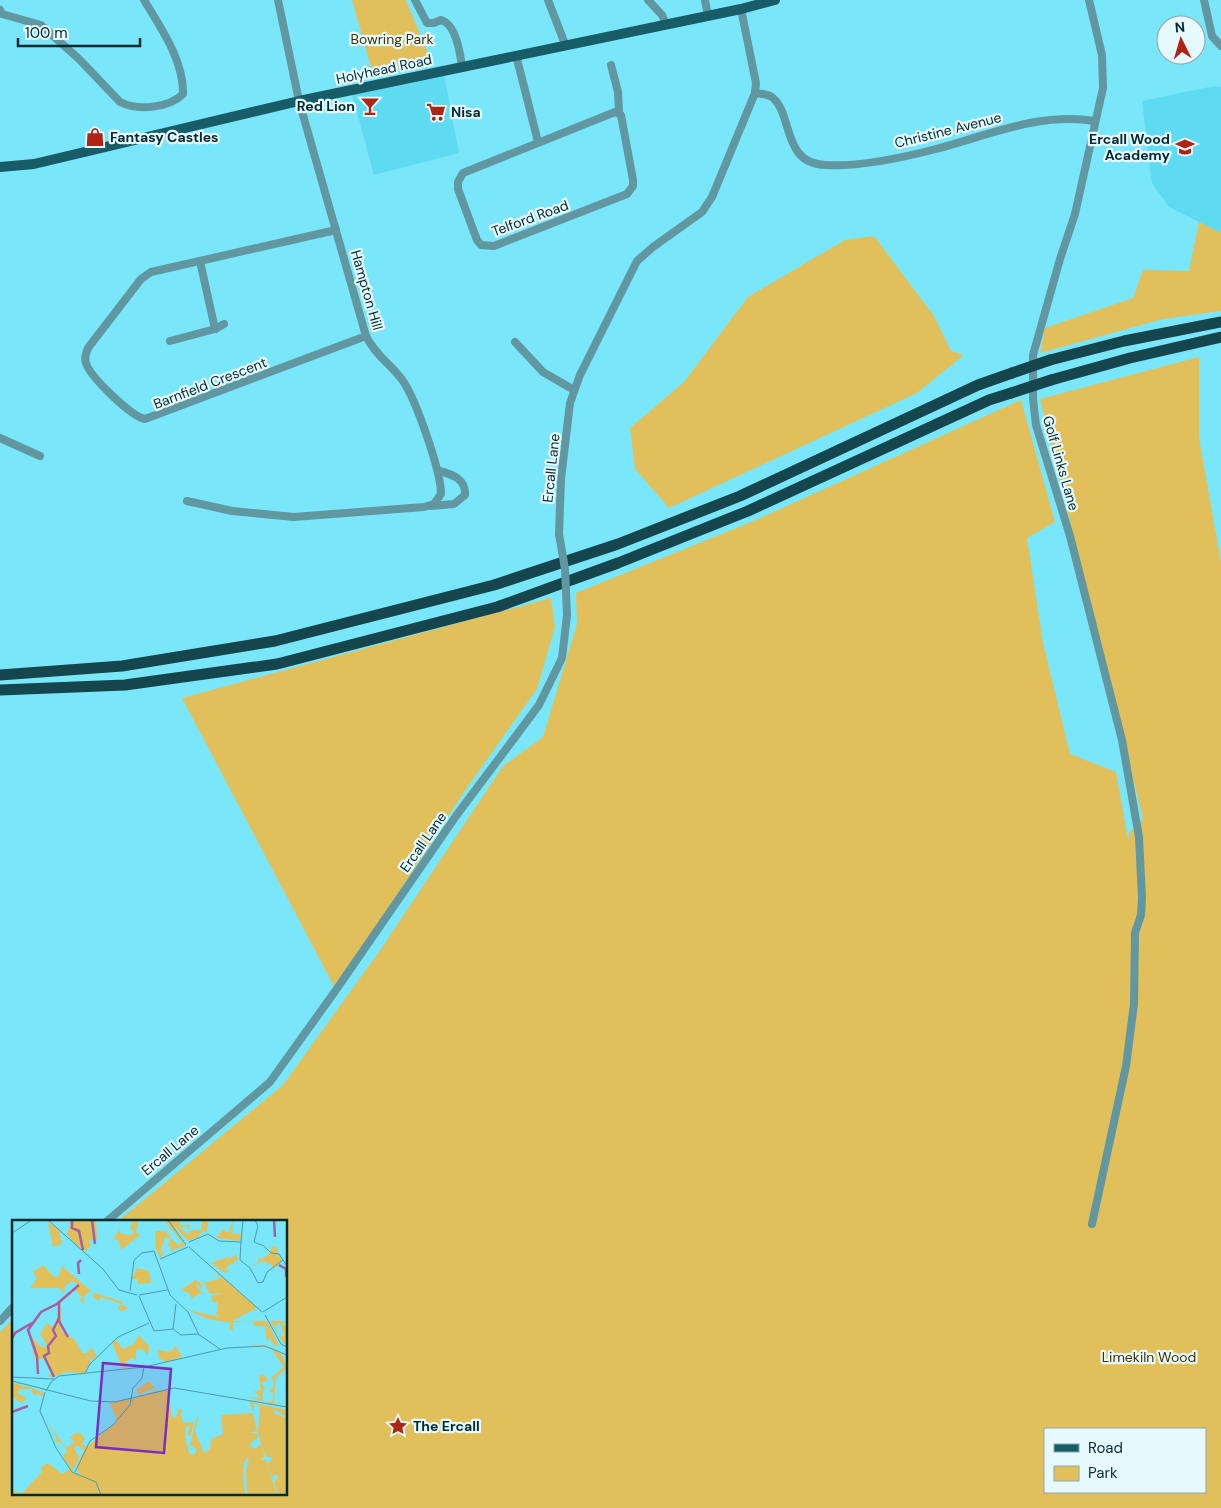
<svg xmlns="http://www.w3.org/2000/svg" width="1221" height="1508" font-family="'DM Sans',sans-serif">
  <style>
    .built { fill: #5fdbf1 }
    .green { fill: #e1c05c; fill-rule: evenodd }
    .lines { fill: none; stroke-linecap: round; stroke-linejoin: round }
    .minor { stroke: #6097a1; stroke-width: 8 }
    .major { stroke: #185c68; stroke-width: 10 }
    .highway { stroke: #15464e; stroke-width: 11 }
    .minor-bridge { stroke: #6097a1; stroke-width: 8 }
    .highway-bridge { stroke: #15464e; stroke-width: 11 }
    .labels { text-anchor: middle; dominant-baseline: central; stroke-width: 4.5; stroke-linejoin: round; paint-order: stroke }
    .park-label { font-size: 14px; fill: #403101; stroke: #e6f9fd }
    .street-label { font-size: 14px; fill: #052a30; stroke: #e6f9fd }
    .poi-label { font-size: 14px; font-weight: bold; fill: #052a30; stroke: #e6f9fd; text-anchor: start }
    .inset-river { fill: none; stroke: #a95da1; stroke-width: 2.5 }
    .inset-road { fill: none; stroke: #4b9ba9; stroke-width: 1 }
    .view { fill: #7b2cbf; fill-opacity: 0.15; stroke: #7b2cbf; stroke-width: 2.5 }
    .inset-edge { fill: none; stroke: #052a30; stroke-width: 2.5 }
  </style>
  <rect width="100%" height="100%" fill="#7ae6fa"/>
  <g class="built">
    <polygon points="444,74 459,153 374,175 352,94"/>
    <polygon points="1214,86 1221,87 1221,233 1169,207 1152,183 1142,101"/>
  </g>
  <g class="green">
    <polygon points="352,0 406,0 432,63 398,69 374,78"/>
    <polygon points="1199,222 1221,233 1221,311 1163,319 1040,353 1045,328 1133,298 1143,270 1189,271"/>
    <polygon points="874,236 934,316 951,351 964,355 917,393 669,508 635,469 630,428 684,382 748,297 845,240"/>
    <path d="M1199,357V438L1221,562V1508H0V1332L14,1318V1494H286V1222H117L283,1085L381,949L503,766L543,737L577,624L576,593L756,520L1021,400L1055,522L1027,538L1043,643L1070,754L1116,772L1128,839L1131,830L1143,819L1040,399ZM1045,1429H1205V1492H1045Z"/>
    <polygon points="551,598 555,627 537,689 464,792 336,990 182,698"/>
  </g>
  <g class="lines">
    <g class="minor">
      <path d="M415,0L427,23H434L441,20C456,24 460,53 462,66"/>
      <polyline points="548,0 565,44"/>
      <polyline points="648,0 662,15 666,24"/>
      <polyline points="705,0 708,16"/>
      <polyline points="1089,0 1102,55 1103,88 1075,214 1060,259 1033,355 1033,399 1036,425 1070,536 1122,740 1139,837 1142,898 1141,915 1135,933 1134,1004 1126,1066 1092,1224"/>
      <polyline points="1204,0 1212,36 1221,46"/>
      <path d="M0,10L2,14L41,25L79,59L120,102C138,111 169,108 183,94C184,61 161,28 144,0"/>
      <polyline points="516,55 538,142"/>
      <polyline points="611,65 618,92 619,112"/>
      <path d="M755,93C762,94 769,94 773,98C793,115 782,164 826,165C857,167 905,157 936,149C989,135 1039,112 1095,121"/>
      <polygon points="615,112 621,115 633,180 633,186 627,194 494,246 481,245 477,240 458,189 458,182 463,173"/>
      <path d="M336,230L151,272L141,279L88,348C86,353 84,358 86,363C90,377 132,417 145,419L366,336"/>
      <polyline points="200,261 215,329"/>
      <polyline points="170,341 215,329 224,324"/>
      <polyline points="515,342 543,372 574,390"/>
      <polyline points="0,438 40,456"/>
      <path d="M187,501L232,511L294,517L424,507L434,504L441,494C441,471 416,400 403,381C390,363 376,356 366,336L299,101L278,0"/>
      <path d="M431,506L454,504L465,495C466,479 452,474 439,471"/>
      <polyline points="559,534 561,479 570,403 580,375 637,261 653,247 702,212 712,197 755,93 756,83 741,9"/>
      <polyline points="106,1222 270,1082 336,990 456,816 539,705 562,658 567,615"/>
      <polyline points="0,1321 14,1306"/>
    </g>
    <polyline class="major" points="0,167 34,164 299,101 741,9 775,0"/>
    <g class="highway">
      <polyline points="1050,360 1124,341 1221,322"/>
      <polyline points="1051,380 1130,358 1221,337"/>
      <polyline points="0,675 122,666 275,641 494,585 618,544 740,496 978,385 1012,373"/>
      <polyline points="0,690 125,685 277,664 497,607 618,563 748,511 989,400 1011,393"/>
    </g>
    <polyline class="minor-bridge" points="559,534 565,569 567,615"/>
    <g class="highway-bridge">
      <polyline points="1012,373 1050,360"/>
      <polyline points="1011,393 1051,380"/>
    </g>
  </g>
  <defs>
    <g id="bar-bare" transform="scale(1.5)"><path d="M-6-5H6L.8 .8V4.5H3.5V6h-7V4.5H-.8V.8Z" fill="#b12312" stroke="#e6f9fd" stroke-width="2.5" paint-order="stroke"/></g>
    <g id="supermarket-bare" transform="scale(1.5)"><path d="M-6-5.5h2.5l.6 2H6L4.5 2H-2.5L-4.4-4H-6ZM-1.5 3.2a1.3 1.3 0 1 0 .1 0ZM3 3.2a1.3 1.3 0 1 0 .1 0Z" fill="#b12312" stroke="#e6f9fd" stroke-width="2.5" paint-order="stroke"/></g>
    <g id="shop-bare" transform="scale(1.5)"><path d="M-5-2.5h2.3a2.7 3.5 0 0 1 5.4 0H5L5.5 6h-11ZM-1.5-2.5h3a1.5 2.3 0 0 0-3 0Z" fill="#b12312" stroke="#e6f9fd" stroke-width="2.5" paint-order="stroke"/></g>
    <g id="school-bare" transform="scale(1.5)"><path d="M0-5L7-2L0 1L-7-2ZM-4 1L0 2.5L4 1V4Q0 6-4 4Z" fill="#b12312" stroke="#e6f9fd" stroke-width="2.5" paint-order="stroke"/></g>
    <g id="sight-bare" transform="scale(1.5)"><path d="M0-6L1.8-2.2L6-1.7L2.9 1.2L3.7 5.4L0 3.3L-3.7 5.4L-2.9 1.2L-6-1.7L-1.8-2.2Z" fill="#b12312" stroke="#e6f9fd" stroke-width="2.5" paint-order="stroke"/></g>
  </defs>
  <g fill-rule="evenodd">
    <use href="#bar-bare" x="370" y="106"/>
    <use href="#supermarket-bare" x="436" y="112"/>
    <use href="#shop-bare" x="95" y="137"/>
    <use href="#school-bare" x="1185" y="147"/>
    <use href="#sight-bare" x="398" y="1426"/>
  </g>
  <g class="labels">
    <g class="park-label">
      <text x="392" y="39">Bowring Park</text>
      <text x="1149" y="1357">Limekiln Wood</text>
    </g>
    <g class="street-label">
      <text transform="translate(384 69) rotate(-12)">Holyhead Road</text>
      <text transform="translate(948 130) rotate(-14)">Christine Avenue</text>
      <text transform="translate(530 218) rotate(-20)">Telford Road</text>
      <text transform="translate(367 290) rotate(74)">Hampton Hill</text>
      <text transform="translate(210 383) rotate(-21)">Barnfield Crescent</text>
      <text transform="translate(1061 463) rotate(74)">Golf Links Lane</text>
      <text transform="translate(551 468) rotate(-84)">Ercall Lane</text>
      <text transform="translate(423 842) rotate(-55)">Ercall Lane</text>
      <text transform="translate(170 1150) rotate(-40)">Ercall Lane</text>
    </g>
    <g class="poi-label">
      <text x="355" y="106" text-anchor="end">Red Lion</text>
      <text x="451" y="112">Nisa</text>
      <text x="110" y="137">Fantasy Castles</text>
      <text x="1170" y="139" text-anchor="end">Ercall Wood<tspan x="1170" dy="16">Academy</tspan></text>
      <text x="413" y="1426">The Ercall</text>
    </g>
  </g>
  <g transform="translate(12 1220)">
    <rect width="275" height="275" fill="#7ae6fa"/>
    <path d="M59,0H84L85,19L77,20L79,26L72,32L55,15ZM121,0H126L124,12L128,15L109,30L107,21L101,19L107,10L109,14L120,15L122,12L118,8ZM152,0H168V6L170,5H178L177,10L174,5L169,9L176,14L181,10H189L190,1L197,0L194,13L190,11L186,17L176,21L162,6L173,26L158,31L159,27L156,25L159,19L153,17L148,34L151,30L150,35L153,34L148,38L144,29L143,11H156L154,14L159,15L158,17L166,25L170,22ZM221,0L220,14L229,13L228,21L204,18L211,9L216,13ZM36,2L47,10L50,24L41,27ZM259,26L266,28L265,34L270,40L264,47L260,49V45L251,41L239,47L247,41L246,37L250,39L258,33ZM224,34L226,40L217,45L213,50L218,51L213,53L199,43L218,36L215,41ZM31,45L42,57L47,56L50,46L79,71L71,77L73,84L67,80L70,77L61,68L65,64L60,61L51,68L54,70L51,73L48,68H18L25,59L21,52ZM196,45L245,88L220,101L241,102H221V111L217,108L219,103L196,99L176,90L207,97L203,93L206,91L205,82L201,83L199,76L211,73L198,74L192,63L209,58ZM125,48L137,51L139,63L126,64V59H120ZM183,60L191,64L189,69L186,64L184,66L192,75L188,73L180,79L177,73L169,70ZM56,73L57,76L48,82L50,111L63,120L70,133H75L80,127L84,136L89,133L80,140L72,134L79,141L72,153L54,152L41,157L35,156L41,153L32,138L25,140L21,134L20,117L28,126L36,127L28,114L35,103L42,108L48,85L43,84ZM83,73L111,82L109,84L116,88L110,92L106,88L109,84L89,77L86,81L80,76ZM242,101H255L267,126L261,125L258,118L255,121L253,106H241ZM258,101H275L270,104L275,107V127L267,117L272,115L268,103L263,105L266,114ZM127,115L137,126L136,135L130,129L124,130V140L119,138L113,143L115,149H111L100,123L104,120L111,129L122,124ZM235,123L253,126L268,133L270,135L275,148L264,158L262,183L275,184H262L261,176V184L234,177L249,178L242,171L249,170L247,156L252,154L256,160L249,163L253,167L250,176L252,182L260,181L262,173L257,172L262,166L260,157L272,147L259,129ZM164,126L170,137L152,142V139L147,140L146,130L158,132ZM137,161L143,168L126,175L124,170ZM0,163L17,167L32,173L30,177L26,173L22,176L19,169H8L5,173L13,177L14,181L8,182L0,177ZM156,169L160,197L163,198L167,189L171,190L168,194L172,203L182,202L179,215L176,216L177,206H174L173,217L177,233L182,235L185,229L178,226L181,212L185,198L187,196L183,211L192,233L198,229L199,219L211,214L209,195L241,193L245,211L237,213H245L246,218L237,224L243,229L249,224L246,211L248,186L242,184V192L237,182L275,190V197L261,189L263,194L275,198V275H266L262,262L266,258L265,254L260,257L255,243L259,241V237H255L249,225L253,236L249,240H254L265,275H235L234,251L237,238L233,240L231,251L233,275H0L1,270L9,274L30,252L29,247L36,243L50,254L58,249L61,253L69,254L66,252L65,245L73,228L71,230L65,225L62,228L67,237L61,251L51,237L55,230L48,222H43L44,217L33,199L54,228L62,222L58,217L66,212L73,218L70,224L75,227L105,201L98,183L119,179L115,188L120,179L146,170L150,195L147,171Z" fill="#e1c05c"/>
    <path class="inset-river" d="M60,0V8L67,11L71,30M80,0L83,24M262,0L263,17M267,45L274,49V57M67,54L66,43L69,40M47,81V101L56,117M0,119L3,113L20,103M26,154L25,136L16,110L29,92L45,84L67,65M42,157L32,136L37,133L36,126L44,116L41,110L47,98M0,192L16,186"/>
    <path class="inset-road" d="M36,0L91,49L107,70L125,75M156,0L174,25M243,0L246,6L242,22L252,26L259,33L267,34L275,46M0,13L20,0M177,22L196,14L207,21L229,22L228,40L238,48L246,63L251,62L255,52L271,40M229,22L231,0M177,27L250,92M148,39L176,27M118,71L122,40L130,33L142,31L158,75L176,92L187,115M127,75L155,70M127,76L142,111L161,109L164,84M251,92L275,77M253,95L269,124L275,127M161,109L169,115L186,114L208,129M73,153L78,144L106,117L137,103M0,157L42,159M0,161L79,181L103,182L162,168L275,187M34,171L39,162L47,156L132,147L215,128L253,126L275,135M33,172L28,191L44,228L60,252L84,262L89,275M63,252L78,221L101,205L118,185L121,168L130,158L132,147"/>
    <path class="view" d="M91,143L159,149L152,233L84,227Z"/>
    <rect width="275" height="275" class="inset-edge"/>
  </g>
  <rect x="1044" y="1428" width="162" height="65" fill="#e6f9fd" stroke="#8ca6ab"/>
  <rect x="1054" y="1444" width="25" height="8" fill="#185c68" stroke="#8ca6ab"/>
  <text x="1088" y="1453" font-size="15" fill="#052a30">Road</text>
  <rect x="1054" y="1466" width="25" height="15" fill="#e1c05c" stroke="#8ca6ab"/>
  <text x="1088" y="1478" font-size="15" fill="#052a30">Park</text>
  <g transform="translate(1181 40) rotate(355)"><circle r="24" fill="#e6f9fd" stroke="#8ca6ab"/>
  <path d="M0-4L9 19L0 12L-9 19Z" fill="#b12312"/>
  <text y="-8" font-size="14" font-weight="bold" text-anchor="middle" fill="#052a30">N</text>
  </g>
  <path d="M18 38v8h122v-8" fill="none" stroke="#052a30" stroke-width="2.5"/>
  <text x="25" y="38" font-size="15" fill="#052a30" stroke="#e6f9fd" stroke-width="4" paint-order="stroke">100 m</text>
</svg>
